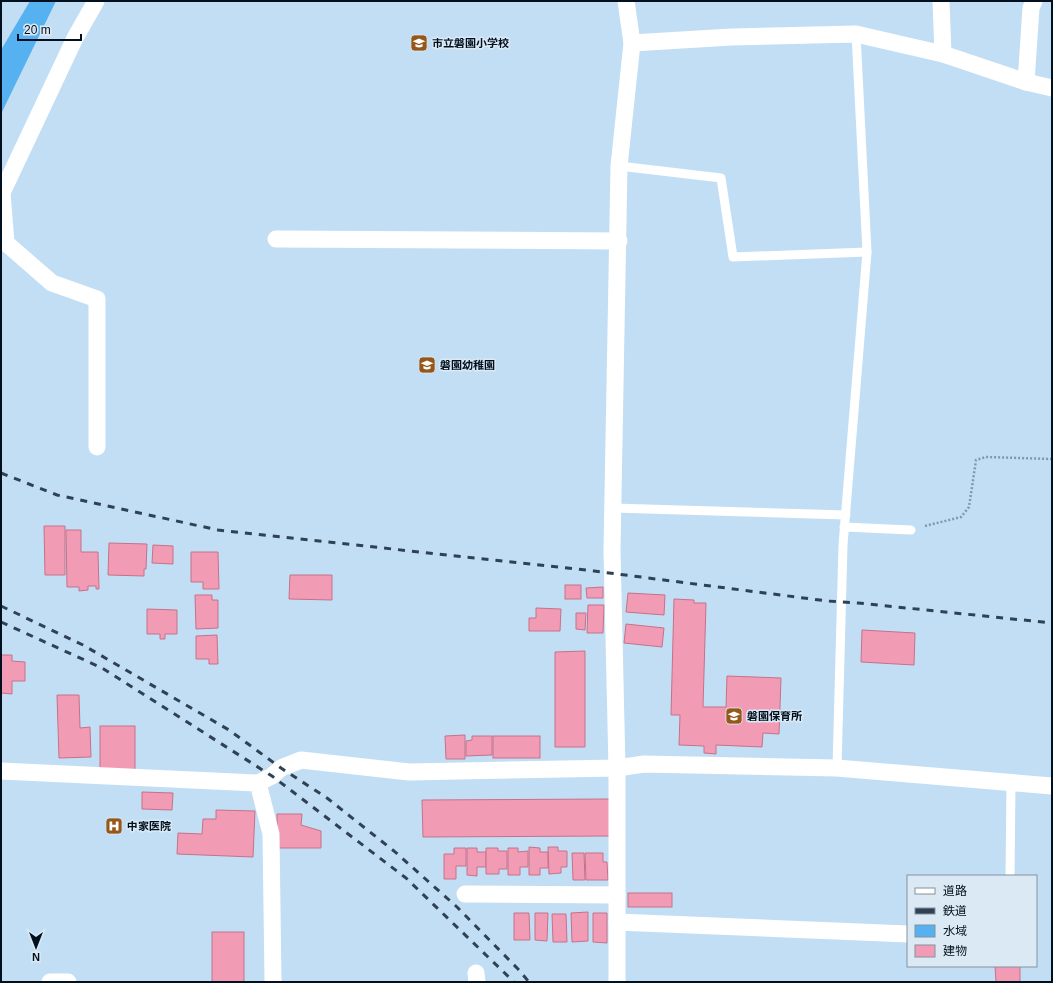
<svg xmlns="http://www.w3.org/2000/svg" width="1053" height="983" font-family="Helvetica,'Noto Sans JP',sans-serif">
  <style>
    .water { fill: #56b1f0 }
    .building { fill: #f29bb4; stroke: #c4728a }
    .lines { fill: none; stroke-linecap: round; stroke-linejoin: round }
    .path { stroke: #8098ac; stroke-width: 2.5; stroke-dasharray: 2 2; stroke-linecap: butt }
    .service { stroke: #fff; stroke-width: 9 }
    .minor { stroke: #fff; stroke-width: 17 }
    .rail { stroke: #2f4253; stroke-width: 3; stroke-dasharray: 7 7; stroke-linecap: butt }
    .labels { text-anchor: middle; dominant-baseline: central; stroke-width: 3; stroke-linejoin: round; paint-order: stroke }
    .poi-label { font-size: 11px; font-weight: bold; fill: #00101f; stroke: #dbe9f4; text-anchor: start }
  </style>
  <rect width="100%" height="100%" fill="#c2def4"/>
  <polygon class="water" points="30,1 56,1 1,114 1,50"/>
  <g class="building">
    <polygon points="44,526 65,526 65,575 45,575"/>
    <polygon points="66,530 81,530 81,552 98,552 99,589 96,589 96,586 88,586 88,590 79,591 79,587 67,587"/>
    <polygon points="109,543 147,544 146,569 144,569 144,576 108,575"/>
    <polygon points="153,545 173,546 173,564 152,563"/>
    <polygon points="191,552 218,552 219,589 203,589 203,582 191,582"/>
    <polygon points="290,575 332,575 332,600 289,599"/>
    <rect x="565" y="585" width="16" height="14"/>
    <polygon points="603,587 603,598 587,598 586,588"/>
    <polygon points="628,593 665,595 664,615 626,612"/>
    <polygon points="195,595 212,595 212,600 218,600 218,628 196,629"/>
    <polygon points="674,599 694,600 694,603 706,603 703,707 726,707 727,676 781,678 779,734 763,733 762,747 716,745 716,754 704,753 704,746 679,745 680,715 671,715"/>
    <polygon points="588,605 604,605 603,633 587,633"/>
    <polygon points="536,608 561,609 560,631 529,631 529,618 536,618"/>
    <polygon points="147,609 177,610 177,634 165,634 165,639 160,639 160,634 147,634"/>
    <polygon points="576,613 586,613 585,630 576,629"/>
    <polygon points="626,624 664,628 662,647 624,643"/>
    <polygon points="862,630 915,633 914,665 861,662"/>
    <polygon points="217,635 218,664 209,664 209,659 196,659 196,636"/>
    <polygon points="585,651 585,747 555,747 555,652"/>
    <polygon points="1,655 12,655 12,661 25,662 25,681 12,681 12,694 1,693"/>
    <polygon points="57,695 79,695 80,728 90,727 91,757 59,758"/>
    <rect x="100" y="726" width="35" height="45"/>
    <polygon points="465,735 465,759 446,759 445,736"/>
    <polygon points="472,736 492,736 492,755 466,756 466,741 472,740"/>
    <rect x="493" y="736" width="47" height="22"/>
    <polygon points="142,792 173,793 172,810 142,809"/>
    <polygon points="610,799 610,836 423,837 422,800"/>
    <polygon points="216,810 255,811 253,857 177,854 178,833 202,834 203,819 216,819"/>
    <polygon points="277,814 302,814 301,825 321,831 321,848 277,848"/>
    <polygon points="529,847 540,848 540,852 548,852 548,868 540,868 540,875 529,875"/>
    <polygon points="548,847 558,847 558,851 567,851 567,867 561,867 561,873 549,874"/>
    <polygon points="454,848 466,848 466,866 456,866 456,879 444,879 444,854 454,854"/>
    <polygon points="467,848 477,848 477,852 486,852 486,867 477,867 477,876 467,875"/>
    <polygon points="486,848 498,848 498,851 507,851 507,869 499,869 499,874 486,874"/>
    <polygon points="508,848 518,848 518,852 528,851 528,867 520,867 520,875 508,875"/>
    <polygon points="572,853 584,853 585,880 573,880"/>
    <polygon points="585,853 603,853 603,862 607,862 608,880 586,880"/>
    <rect x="628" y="893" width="44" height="14"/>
    <polygon points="588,912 588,941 572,942 571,913"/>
    <polygon points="514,913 529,913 530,940 514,940"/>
    <polygon points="535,913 548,913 547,941 535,940"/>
    <polygon points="593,913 607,913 607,943 593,942"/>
    <polygon points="552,914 566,914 567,942 553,942"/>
    <rect x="212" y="932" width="32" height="50"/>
    <polygon points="995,966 1020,966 1020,982 996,982"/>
  </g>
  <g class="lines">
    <polyline class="path" points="925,526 961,517 969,507 976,460 986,457 1052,459"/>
    <g class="service">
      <polyline points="619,166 721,178 733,257 867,252"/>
      <polyline points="613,508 846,515"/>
      <polyline points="844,527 911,530"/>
      <polyline points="837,768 843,545 867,252 856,34"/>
      <polyline points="1010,876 1011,783"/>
    </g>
    <g class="minor">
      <polyline points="941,1 943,54"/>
      <polyline points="632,43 731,37 856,34 943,54 1026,82 1052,88"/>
      <polyline points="1026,82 1031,8 1034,1"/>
      <polyline points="2,193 6,243 52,283 97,299 97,447"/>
      <polyline points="1,195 75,38 96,1"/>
      <polyline points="276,239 619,241"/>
      <polyline points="1,771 258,783 271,834 273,982"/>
      <polyline points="258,783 272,776 281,768 301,760 409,772 617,768 644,764 837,768 1052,786"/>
      <polyline points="465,894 617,895"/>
      <polyline points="617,922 908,934"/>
      <polyline points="476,973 477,982"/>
      <polyline points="50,982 68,982"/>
      <polyline points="617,982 617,768 612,550 619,166 632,43 626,1"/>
    </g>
    <g class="rail">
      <polyline points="1,473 57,495 218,530 594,571 827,601 858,603 1052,623"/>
      <polyline points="1,606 83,645 229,730 281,768 327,798 394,851 457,907 518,969 529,982"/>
      <polyline points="1,622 102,668 272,776 406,878 514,982"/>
    </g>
  </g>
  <defs>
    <g id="school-square" transform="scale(0.9)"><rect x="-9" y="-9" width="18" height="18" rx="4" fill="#95581a" stroke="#dbe9f4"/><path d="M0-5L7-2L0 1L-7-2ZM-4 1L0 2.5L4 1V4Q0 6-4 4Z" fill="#fff"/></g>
    <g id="hospital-square" transform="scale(0.9)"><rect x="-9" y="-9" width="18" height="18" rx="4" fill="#95581a" stroke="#dbe9f4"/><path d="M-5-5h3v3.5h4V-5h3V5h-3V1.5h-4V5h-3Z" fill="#fff"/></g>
  </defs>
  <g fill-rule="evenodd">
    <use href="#school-square" x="419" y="43"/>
    <use href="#school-square" x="427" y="365"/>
    <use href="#school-square" x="734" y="716"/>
    <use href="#hospital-square" x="114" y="826"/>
  </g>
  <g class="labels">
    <g class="poi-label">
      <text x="432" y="43">市立磐園小学校</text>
      <text x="440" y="365">磐園幼稚園</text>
      <text x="747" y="716">磐園保育所</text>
      <text x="127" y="826">中家医院</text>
    </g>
  </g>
  <rect width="1053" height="983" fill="none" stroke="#00101f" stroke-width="4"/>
  <rect x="907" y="875" width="130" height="92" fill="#dbe9f4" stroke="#83929f"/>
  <rect x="915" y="888" width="20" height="6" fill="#ffffff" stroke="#83929f"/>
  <text x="943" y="895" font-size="12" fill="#00101f">道路</text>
  <rect x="915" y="908" width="20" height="6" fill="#2f4253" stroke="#83929f"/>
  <text x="943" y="915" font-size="12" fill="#00101f">鉄道</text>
  <rect x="915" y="925" width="20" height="12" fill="#56b1f0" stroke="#83929f"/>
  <text x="943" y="935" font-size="12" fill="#00101f">水域</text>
  <rect x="915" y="945" width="20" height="12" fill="#f29bb4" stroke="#83929f"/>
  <text x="943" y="955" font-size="12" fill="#00101f">建物</text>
  <g transform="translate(36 947) rotate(180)" stroke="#dbe9f4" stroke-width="3" paint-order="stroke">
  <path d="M0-3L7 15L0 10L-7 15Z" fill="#00101f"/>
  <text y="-6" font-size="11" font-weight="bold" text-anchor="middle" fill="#00101f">N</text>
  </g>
  <path d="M18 34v6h63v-6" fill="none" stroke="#00101f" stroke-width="2"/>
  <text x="24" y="34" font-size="12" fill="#00101f" stroke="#dbe9f4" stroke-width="3" paint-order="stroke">20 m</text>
</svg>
